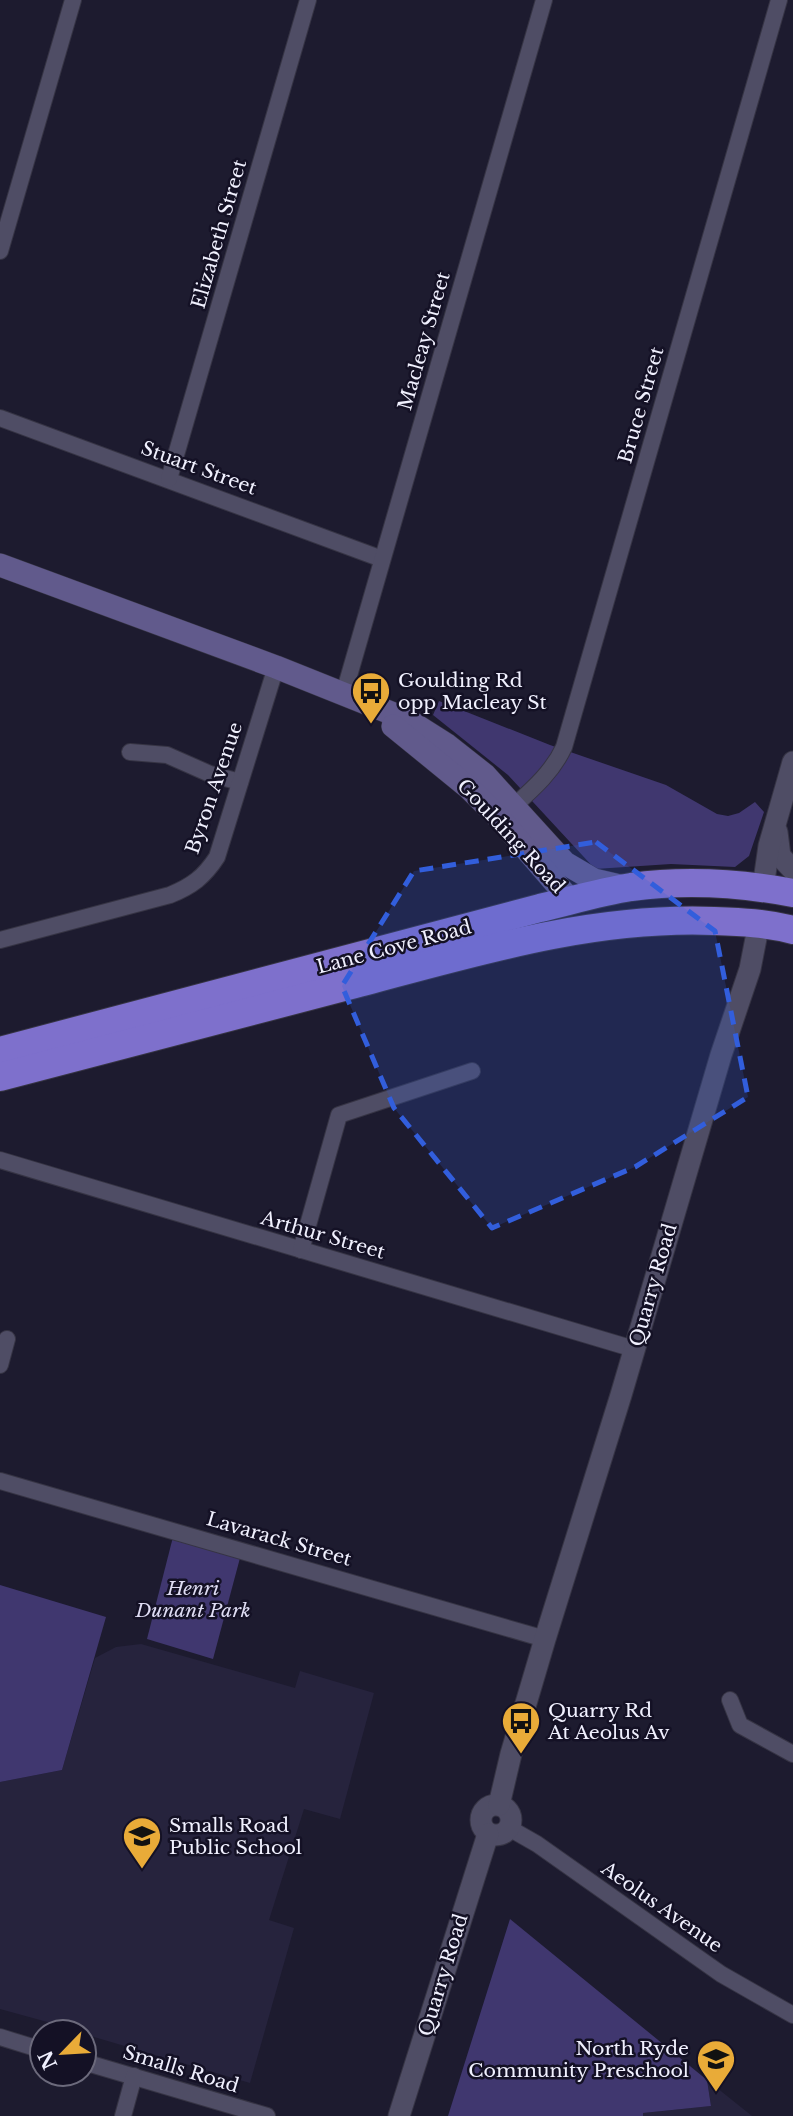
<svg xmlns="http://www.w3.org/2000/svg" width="793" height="2116" font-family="'Libre Baskerville',serif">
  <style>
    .built { fill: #26233d }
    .green { fill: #40376f }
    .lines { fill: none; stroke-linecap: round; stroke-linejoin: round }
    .minor-casing { stroke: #363444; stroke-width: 18 }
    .tertiary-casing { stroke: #363444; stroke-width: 23 }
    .secondary-casing { stroke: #363444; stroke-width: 24 }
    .trunk-casing { stroke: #363444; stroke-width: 30 }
    .minor { stroke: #4f4d65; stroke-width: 16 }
    .tertiary { stroke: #4f4d65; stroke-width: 21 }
    .secondary { stroke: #615a8c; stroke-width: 23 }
    .trunk { stroke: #7e70cc; stroke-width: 28 }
    .marked { fill: #325edc; fill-opacity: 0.2; stroke: #325edc; stroke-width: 5; stroke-dasharray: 14 9; stroke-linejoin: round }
    .labels { text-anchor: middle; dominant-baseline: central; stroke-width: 5; stroke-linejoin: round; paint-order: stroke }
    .street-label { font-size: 19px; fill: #f0f0fe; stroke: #141125 }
    .poi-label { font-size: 19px; fill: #f0f0fe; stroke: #141125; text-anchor: start }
    .park-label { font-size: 19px; font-style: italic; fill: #dfddf4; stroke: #141125 }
  </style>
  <rect width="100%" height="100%" fill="#1d1b2f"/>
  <g class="built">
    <polygon points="141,1644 295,1688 300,1671 374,1693 340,1819 304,1809 269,1920 294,1928 250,2083 84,2034 84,2032 0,2009 0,1782 62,1770 95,1658 116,1647"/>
    <polygon points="707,2080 752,2116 643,2116 643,2113 711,2106"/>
  </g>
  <g class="green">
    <polygon points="439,701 550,745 666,785 717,814 728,816 739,813 755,802 764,812 749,856 735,867 671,864 595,869 508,775 433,715"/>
    <polygon points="173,1537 240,1558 213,1659 147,1639"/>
    <polygon points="0,1585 106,1617 62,1770 0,1782"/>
    <polygon points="510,1919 707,2080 711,2106 643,2113 643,2116 448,2116"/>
  </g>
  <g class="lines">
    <g class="minor-casing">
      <g id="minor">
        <polyline points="0,251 73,0"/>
        <polyline points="0,418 382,559"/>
        <polyline points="169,479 308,0"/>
        <polyline points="344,693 544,0"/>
        <polyline points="130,752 167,755 210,774 240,782"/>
        <path d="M514,806C534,788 553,771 564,747L779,0"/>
        <path d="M0,940L170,895C192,886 204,877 217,857L276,667"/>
        <polyline points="0,1160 634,1349"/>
        <polyline points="301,1250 339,1115 472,1071"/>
        <polyline points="0,1365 7,1339"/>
        <polyline points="0,1481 545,1639"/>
        <polyline points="730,1700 740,1725 793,1754"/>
        <polyline points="509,1828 537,1844 721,1974 793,2015"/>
        <polyline points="0,2037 42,2050"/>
        <polyline points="84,2062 267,2116"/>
        <polyline points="123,2116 134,2076"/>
      </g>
    </g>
    <g class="tertiary-casing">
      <g id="tertiary">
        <polyline points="777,832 780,856 793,870"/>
        <polyline points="763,888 769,846 793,762"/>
        <circle cx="496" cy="1820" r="15"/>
        <polyline points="499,1805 511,1754 545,1639 621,1395 721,1055 750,969 759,923"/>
        <polyline points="399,2116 488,1834"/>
      </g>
    </g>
    <g class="secondary-casing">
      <g id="secondary">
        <polyline points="0,565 276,667 406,719 447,745 485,775 565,863 594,880 624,887"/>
        <polyline points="393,726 469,788 500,819 571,901"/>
      </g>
    </g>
    <g class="trunk-casing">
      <g id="trunk">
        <path d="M0,1051L540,908C570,901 600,892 631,887C684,880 740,883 793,893"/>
        <path d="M0,1077C115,1047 230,1017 344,987C466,955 587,916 714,921C741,922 767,923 793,930"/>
      </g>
    </g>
    <use href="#minor" class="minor"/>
    <use href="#tertiary" class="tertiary"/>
    <use href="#secondary" class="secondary"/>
    <use href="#trunk" class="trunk"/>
  </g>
  <path class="marked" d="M596,842L715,931L748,1097L635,1167L492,1228L394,1108L342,986L414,871Z"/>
  <defs>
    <g id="bus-pin" transform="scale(2.0125)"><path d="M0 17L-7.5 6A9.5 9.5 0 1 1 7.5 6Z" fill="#e9ab38" stroke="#141125"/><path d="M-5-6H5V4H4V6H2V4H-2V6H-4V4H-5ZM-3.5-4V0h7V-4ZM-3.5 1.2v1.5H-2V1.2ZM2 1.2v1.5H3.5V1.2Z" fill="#111"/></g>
    <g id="school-pin" transform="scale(2.0125)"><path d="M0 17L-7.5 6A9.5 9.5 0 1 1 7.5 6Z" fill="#e9ab38" stroke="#141125"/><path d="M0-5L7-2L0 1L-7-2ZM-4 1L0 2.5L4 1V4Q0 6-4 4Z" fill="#111"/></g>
  </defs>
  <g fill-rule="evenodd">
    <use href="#bus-pin" x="371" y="691"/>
    <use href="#bus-pin" x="521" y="1721"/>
    <use href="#school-pin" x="142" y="1836"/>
    <use href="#school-pin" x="716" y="2059"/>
  </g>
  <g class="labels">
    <g class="street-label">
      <text transform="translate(219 234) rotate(-74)">Elizabeth Street</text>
      <text transform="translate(424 341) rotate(-74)">Macleay Street</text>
      <text transform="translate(641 405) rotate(-74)">Bruce Street</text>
      <text transform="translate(199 468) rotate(20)">Stuart Street</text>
      <text transform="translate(214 788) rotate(-71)">Byron Avenue</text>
      <text transform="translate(511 836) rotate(47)">Goulding Road</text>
      <text transform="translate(394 947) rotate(-15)">Lane Cove Road</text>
      <text transform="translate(323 1235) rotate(16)">Arthur Street</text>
      <text transform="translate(653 1285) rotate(-74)">Quarry Road</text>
      <text transform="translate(279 1539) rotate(16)">Lavarack Street</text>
      <text transform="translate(662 1907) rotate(35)">Aeolus Avenue</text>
      <text transform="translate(443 1975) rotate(-73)">Quarry Road</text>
      <text transform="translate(181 2069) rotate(17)">Smalls Road</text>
    </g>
    <g class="poi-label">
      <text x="398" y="680">Goulding Rd<tspan x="398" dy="22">opp Macleay St</tspan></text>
      <text x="548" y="1710">Quarry Rd<tspan x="548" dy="22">At Aeolus Av</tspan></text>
      <text x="169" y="1825">Smalls Road<tspan x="169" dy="22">Public School</tspan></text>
      <text x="689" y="2048" text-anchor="end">North Ryde<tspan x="689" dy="22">Community Preschool</tspan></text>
    </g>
    <g class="park-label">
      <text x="193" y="1588">Henri<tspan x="193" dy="22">Dunant Park</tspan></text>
    </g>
  </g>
  <g transform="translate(63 2053) rotate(245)"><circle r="33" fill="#141125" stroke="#6c6a7c" stroke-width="2"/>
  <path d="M0-5L12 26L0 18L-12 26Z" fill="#e9ab38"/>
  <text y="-10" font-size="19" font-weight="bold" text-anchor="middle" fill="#f0f0fe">N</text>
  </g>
</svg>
